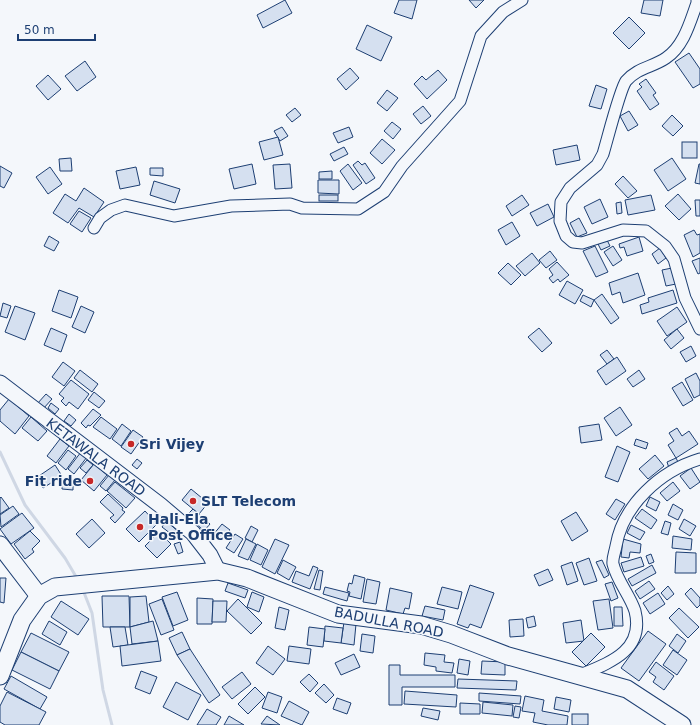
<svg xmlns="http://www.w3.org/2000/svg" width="700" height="725" font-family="'DejaVu Sans',sans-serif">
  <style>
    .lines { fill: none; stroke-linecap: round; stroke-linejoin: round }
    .stream { stroke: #cfd7e4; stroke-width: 3 }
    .building { fill: #d5e0f0; stroke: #1d3f73 }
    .minor-casing { stroke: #1d3f73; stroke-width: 13 }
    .major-casing { stroke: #1d3f73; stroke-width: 17 }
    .highway-casing { stroke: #1d3f73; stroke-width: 19 }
    .minor { stroke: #f4f7fb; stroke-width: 11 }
    .major { stroke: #f4f7fb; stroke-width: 15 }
    .highway { stroke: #f4f7fb; stroke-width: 17 }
    .poi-dot { fill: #c62828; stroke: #f4f7fb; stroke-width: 1.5 }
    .labels { text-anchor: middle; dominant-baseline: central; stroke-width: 3; stroke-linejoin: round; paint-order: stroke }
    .poi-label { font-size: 14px; font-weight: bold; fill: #1d3f73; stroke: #f4f7fb; text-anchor: start }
    .street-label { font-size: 14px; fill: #1d3f73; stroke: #f4f7fb }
  </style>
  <rect width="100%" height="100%" fill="#f4f7fb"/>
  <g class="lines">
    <g class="stream">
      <polyline points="0,452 25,505 65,558 78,580"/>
      <polyline points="83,590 92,613 103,690 112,725"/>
    </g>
  </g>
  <g class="building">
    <polygon points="285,0 292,13 263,28 257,15"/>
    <polygon points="399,0 417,0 412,19 394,13"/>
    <polygon points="469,0 484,0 476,8"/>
    <polygon points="644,0 663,0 660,16 641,13"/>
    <polygon points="629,17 645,33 629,49 613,33"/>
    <polygon points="367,25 392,37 381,61 356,49"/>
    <polygon points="689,53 700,69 700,84 693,88 675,62"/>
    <polygon points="85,61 96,77 77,91 65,76"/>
    <polygon points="350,68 359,78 346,90 337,79"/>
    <polygon points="438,70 447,80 427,99 414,84 422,76 426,80"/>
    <polygon points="48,75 61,89 48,100 36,86"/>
    <polygon points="646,79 656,93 653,95 659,104 650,110 637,91 642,87 639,84"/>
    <polygon points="596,85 607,89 601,109 589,106"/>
    <polygon points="387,90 398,98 387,111 377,103"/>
    <polygon points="423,106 431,116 421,124 413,114"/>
    <polygon points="295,108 301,115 292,122 286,115"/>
    <polygon points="629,111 638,125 628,131 620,116"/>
    <polygon points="672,115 683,126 673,136 662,126"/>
    <polygon points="392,122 401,129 393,139 384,131"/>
    <polygon points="282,127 288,136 280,141 274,131"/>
    <polygon points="349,127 353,137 338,143 333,133"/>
    <polygon points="278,137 283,155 264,160 259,142"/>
    <polygon points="382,139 395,150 382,164 370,153"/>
    <rect x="682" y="142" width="15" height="16"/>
    <polygon points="577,145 580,160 556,165 553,150"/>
    <polygon points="344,147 348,154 334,161 330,154"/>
    <polygon points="71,158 72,171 60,171 59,159"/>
    <polygon points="672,158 686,179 668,191 654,170"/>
    <polygon points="358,161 362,165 365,163 375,178 366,184 353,165"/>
    <polygon points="252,164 256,184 234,189 229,169"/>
    <polygon points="290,164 292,188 275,189 273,165"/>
    <polygon points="348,164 362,183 353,190 340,171"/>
    <polygon points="699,164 700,164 700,184 695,183"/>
    <polygon points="0,166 12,173 4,188 0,186"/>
    <polygon points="50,167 62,184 48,194 36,177"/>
    <polygon points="136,167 140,185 120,189 116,171"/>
    <polygon points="150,168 163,168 163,176 150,175"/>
    <polygon points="332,171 332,179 319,179 319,172"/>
    <polygon points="623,176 637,191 628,198 615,184"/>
    <polygon points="318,180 339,180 339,194 318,193"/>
    <polygon points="154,181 180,189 175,203 150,195"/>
    <polygon points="84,188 104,202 94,217 79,208 68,223 53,213 65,194 76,201"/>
    <polygon points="678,194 691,209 679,220 665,206"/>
    <rect x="319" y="195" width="19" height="6"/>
    <polygon points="522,195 529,205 512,216 506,206"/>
    <polygon points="651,195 655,210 628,215 625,200"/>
    <polygon points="600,199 608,217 592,224 584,207"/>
    <polygon points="695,200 700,200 700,216 696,216"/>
    <polygon points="621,202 622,213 617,214 616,203"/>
    <polygon points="548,204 554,217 537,226 530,213"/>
    <polygon points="79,211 91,218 82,232 70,224"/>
    <polygon points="579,218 587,233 577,237 570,223"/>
    <polygon points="512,222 520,236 506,245 498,230"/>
    <polygon points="694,230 697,235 700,234 700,253 693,257 684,235"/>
    <polygon points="49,236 59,242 54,251 44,246"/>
    <polygon points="639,237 643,251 627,256 624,247 620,248 619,244"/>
    <polygon points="607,240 610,246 601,250 598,244"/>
    <polygon points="595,246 608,272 596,277 583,251"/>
    <polygon points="613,246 622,260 613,266 604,252"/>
    <polygon points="660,248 666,258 658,264 652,254"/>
    <polygon points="550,251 557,260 546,268 539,260"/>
    <polygon points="532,253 540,263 525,276 516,266"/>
    <polygon points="700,258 700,273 698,274 692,261"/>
    <polygon points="557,262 569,275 560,282 558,279 553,283 549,278 553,275 549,269"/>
    <polygon points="508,263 521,275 511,285 498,273"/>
    <polygon points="672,268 676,284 666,286 662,270"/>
    <polygon points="638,273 645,295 623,303 620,292 612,295 609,283"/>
    <polygon points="567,281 583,290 575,304 559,295"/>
    <polygon points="59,290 78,297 71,318 52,311"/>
    <polygon points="673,290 677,303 642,314 640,305 649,302 648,298"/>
    <polygon points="602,294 619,318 611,324 594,300"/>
    <polygon points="583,295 594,300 591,307 580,301"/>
    <polygon points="3,303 11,306 7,318 0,316"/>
    <polygon points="15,306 35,313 25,340 5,332"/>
    <polygon points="81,306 94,312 85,333 72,327"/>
    <polygon points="677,307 687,322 667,336 657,321"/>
    <polygon points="51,328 67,335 61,352 44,345"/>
    <polygon points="539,328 552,343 542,352 528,337"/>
    <polygon points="677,329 684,338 671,349 664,340"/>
    <polygon points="691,346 696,356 686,362 680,352"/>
    <polygon points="607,350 614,359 607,364 600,355"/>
    <polygon points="617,357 626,371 606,385 597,371"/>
    <polygon points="63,362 75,371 64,386 52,377"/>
    <polygon points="80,370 98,384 92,392 74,378"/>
    <polygon points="639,370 645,379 633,387 627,379"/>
    <polygon points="696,373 700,381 700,395 694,398 685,379"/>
    <polygon points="71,380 89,394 78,409 69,402 66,406 61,401 64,398 59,394"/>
    <polygon points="682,382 693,400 683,406 672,388"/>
    <polygon points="94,392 105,401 99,408 88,400"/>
    <polygon points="46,394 52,399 43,409 37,404"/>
    <polygon points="9,399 29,416 15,434 0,421 0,410"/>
    <polygon points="51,403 59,409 55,414 48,408"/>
    <polygon points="620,407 632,425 616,436 604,418"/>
    <polygon points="93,409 101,415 90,426 88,425 86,428 81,423"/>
    <polygon points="69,414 76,420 71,426 64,421"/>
    <polygon points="31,417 47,431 38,441 22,428"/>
    <polygon points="101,417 117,429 110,439 93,427"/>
    <polygon points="122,424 131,431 121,446 112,439"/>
    <polygon points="599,424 602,440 581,443 579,427"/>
    <polygon points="677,428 682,436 689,431 698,444 676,458 668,445 674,441 669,433"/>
    <polygon points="133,430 143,437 131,454 121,447"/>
    <polygon points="60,439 69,446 56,463 47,456"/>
    <polygon points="636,439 648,443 646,449 634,445"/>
    <polygon points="617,446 630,452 618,482 605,477"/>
    <polygon points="68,450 76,456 66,470 58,463"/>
    <polygon points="81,452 87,457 74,474 68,469"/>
    <polygon points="655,455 664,466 648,479 639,469"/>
    <polygon points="676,458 679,464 669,468 667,462"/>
    <polygon points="137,459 142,463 137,469 132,465"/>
    <polygon points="87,460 93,465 86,473 80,468"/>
    <polygon points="94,464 107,475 94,491 81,480"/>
    <polygon points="55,465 62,476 43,488 36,478"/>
    <polygon points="691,468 700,482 690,489 680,476"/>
    <polygon points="109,475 115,480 106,491 100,486"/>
    <polygon points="62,480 73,481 73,490 62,489"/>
    <polygon points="115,482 135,498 126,508 107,491"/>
    <polygon points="673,482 680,491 667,501 660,493"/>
    <polygon points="191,489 208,503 199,514 182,500"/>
    <polygon points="108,494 123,508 122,510 125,512 115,523 110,518 114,515 100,502"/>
    <polygon points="1,497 9,508 0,514 0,498"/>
    <polygon points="650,497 660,502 656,511 646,506"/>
    <polygon points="616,499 625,504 615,520 606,514"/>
    <polygon points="673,504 683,510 678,520 668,515"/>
    <polygon points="13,506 19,514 1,527 0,515"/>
    <polygon points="193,509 210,524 204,531 187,515"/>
    <polygon points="642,509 657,520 651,529 635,518"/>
    <polygon points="145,511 157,524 139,542 126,529"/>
    <polygon points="576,512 588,531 572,541 561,521"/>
    <polygon points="22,513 34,528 11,544 0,529"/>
    <polygon points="92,519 105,533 89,548 76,534"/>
    <polygon points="684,519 696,526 690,536 679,529"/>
    <polygon points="166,521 179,532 175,537 162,527"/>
    <polygon points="665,521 671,523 668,535 661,533"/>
    <polygon points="222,524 230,530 220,541 213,535"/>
    <polygon points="631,525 645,532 640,540 627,533"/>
    <polygon points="251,526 258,530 252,542 245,538"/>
    <polygon points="30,531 40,541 32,549 34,552 25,559 14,544"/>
    <polygon points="159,532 171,544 157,558 145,546"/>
    <polygon points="235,534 243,539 234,553 226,548"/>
    <polygon points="673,536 692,539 691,550 672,548"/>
    <polygon points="246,539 256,544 248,560 238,556"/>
    <polygon points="275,539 289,545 275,574 262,567"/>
    <polygon points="623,539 641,544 640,553 630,552 629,558 621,557"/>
    <polygon points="180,542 183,552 178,554 174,544"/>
    <polygon points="257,544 268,550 261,565 250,560"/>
    <polygon points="676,552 696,553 696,573 675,573"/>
    <polygon points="651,554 654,562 649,564 646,556"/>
    <polygon points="641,557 644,566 624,572 621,563"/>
    <polygon points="589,558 597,581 584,585 576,563"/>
    <polygon points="283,560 296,567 289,580 277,573"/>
    <polygon points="602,560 609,575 604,578 596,562"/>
    <polygon points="572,562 578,581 567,585 561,566"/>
    <polygon points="652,565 656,573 632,586 628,579"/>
    <polygon points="313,566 318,568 310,589 292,582 296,571 309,576"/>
    <polygon points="548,569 553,580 539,586 534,575"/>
    <polygon points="319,570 323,571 320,590 314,589"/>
    <polygon points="354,575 365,578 361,599 349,596 350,592 347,591 349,583 352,584"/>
    <polygon points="0,578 6,578 4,603 0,602"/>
    <polygon points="367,579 380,582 376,604 363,602"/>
    <polygon points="649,581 655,589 640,599 635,591"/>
    <polygon points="612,582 618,598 611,601 605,584"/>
    <polygon points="228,583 248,590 245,598 225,591"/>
    <polygon points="470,585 494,593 481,628 470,624 468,628 457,624"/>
    <polygon points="668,586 674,594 667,600 661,593"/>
    <polygon points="325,587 349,593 347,601 323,594"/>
    <polygon points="442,587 462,592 458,609 437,604"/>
    <polygon points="390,588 412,593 409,609 405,608 403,614 386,610"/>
    <polygon points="691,588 700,598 700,605 697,608 685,594"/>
    <polygon points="177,592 188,620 173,626 162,597"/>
    <polygon points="252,592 264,597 259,612 247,607"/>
    <polygon points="658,593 665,604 650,614 643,603"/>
    <polygon points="102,596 129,596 130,627 103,627"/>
    <polygon points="146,596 149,622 130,627 130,597"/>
    <polygon points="197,598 213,599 212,624 197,624"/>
    <polygon points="162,599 174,630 161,635 149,604"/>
    <polygon points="238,599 262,623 251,634 227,611"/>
    <polygon points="609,599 613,628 598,630 593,601"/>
    <polygon points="61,601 89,619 78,635 51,617"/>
    <polygon points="213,601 227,601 226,622 212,622"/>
    <polygon points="425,606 445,610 443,620 422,616"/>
    <polygon points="279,607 289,610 285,630 275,628"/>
    <polygon points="614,607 622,607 623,626 614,626"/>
    <polygon points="679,608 699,627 688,638 669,618"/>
    <polygon points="534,616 536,626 528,628 526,618"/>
    <polygon points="523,619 524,636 510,637 509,620"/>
    <polygon points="581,620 584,641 566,643 563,623"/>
    <polygon points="49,621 67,632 60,645 42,634"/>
    <polygon points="153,621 158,641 132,644 130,627"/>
    <polygon points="344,622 356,624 354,645 341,643"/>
    <polygon points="325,626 343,628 341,643 324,641"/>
    <polygon points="110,627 125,627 128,645 113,647"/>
    <polygon points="309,627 325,629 323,647 307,645"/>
    <polygon points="648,631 666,644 639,681 621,668"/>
    <polygon points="182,632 190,649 177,655 169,638"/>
    <polygon points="31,633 69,652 59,671 21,652"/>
    <polygon points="591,633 605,647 586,666 572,652"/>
    <polygon points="362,634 375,636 373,653 360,651"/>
    <polygon points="677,634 686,641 678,653 669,646"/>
    <polygon points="158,641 161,661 122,666 120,646"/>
    <polygon points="268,646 285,659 273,675 256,663"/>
    <polygon points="289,646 311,649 309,664 287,661"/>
    <polygon points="190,649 220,695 209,703 177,655"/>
    <polygon points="673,650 687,660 677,675 663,665"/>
    <polygon points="21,652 59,671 50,689 12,670"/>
    <polygon points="425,653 445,655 444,662 454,663 452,673 436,671 436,667 424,665"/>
    <polygon points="354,654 360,667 341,675 335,663"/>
    <polygon points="459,659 470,661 468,675 457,673"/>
    <polygon points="482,661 505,662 505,675 481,674"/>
    <polygon points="656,662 674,676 664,690 653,682 656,677 649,672"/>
    <polygon points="389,665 400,665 400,675 455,675 455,687 402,687 402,705 389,705"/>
    <polygon points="141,671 157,677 150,694 135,688"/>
    <polygon points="242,672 251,684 232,699 222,687"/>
    <polygon points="309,674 318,683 310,692 300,682"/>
    <polygon points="11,676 47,697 40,709 4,689"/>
    <polygon points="458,679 517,681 516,690 457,688"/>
    <polygon points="176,682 201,695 188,720 163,707"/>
    <polygon points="324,684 334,695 326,703 315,693"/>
    <polygon points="255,687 265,697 248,714 238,704"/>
    <polygon points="405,691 457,695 456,707 404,704"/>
    <polygon points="7,692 46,712 39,725 5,725 0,722 0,706"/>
    <polygon points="268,692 282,697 277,713 262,708"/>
    <polygon points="479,693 521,696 520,704 479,701"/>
    <polygon points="525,696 544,700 542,711 568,716 567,725 548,725 533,722 535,713 522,711"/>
    <polygon points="556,697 571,700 569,712 554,709"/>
    <polygon points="337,698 351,703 347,714 333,709"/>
    <polygon points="289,701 309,712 302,725 281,716"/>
    <polygon points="483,702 513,705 512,716 482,713"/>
    <polygon points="460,703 480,704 480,714 460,714"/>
    <polygon points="515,706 521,707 519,718 513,717"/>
    <polygon points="423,708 440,711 438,720 421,716"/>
    <polygon points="207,709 221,717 216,725 197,725"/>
    <rect x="572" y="714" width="16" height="11"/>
    <polygon points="229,716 244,725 224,725"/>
    <polygon points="267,716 280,725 261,724"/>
  </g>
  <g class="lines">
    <g class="minor-casing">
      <g id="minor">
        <path d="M697,0V3C690,22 684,46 666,58C653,67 637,68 626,81C620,89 607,141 603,154L597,165L570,188L561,202L560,221L566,236L573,242L582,243L623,230L646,231L665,246L674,259L685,298L700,329"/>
        <polyline points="94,228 100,218 111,210 125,205 174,216 231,206 290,204 302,208 358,209 384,192 402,166 460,101 481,36 503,12 522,0"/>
        <path d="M580,675C609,663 645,651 635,611C630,595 617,581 613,564C612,559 615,552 616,546C623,505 660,471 700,459"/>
      </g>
    </g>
    <g class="major-casing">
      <polyline id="major" points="0,383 160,505 193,533 210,555 218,571"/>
    </g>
    <g class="highway-casing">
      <g id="highway">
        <polyline points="0,545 39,596"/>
        <polyline points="0,676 22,620 39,596 55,587 218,571 247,578 338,614 421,625 451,634 508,656 627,689 682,725"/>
      </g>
    </g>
    <use href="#minor" class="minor"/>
    <use href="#major" class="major"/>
    <use href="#highway" class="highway"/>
  </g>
  <g class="poi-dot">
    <circle cx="131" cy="444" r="4"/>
    <circle cx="90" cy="481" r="4"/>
    <circle cx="193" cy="501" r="4"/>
    <circle cx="140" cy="527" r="4"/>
  </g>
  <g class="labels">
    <g class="poi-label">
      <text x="139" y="444">Sri Vijey</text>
      <text x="82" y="481" text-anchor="end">Fit ride</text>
      <text x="201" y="501">SLT Telecom</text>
      <text x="148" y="519">Hali-Ela<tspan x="148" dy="16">Post Office</tspan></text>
    </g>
    <g class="street-label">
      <text transform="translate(96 457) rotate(37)">KETAWALA ROAD</text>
      <text transform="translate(389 622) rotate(11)">BADULLA ROAD</text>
    </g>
  </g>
  <path d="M18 34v6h77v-6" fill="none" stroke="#1d3f73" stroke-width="2"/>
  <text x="24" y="34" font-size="12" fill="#1d3f73" stroke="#f4f7fb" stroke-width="3" paint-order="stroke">50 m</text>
</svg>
